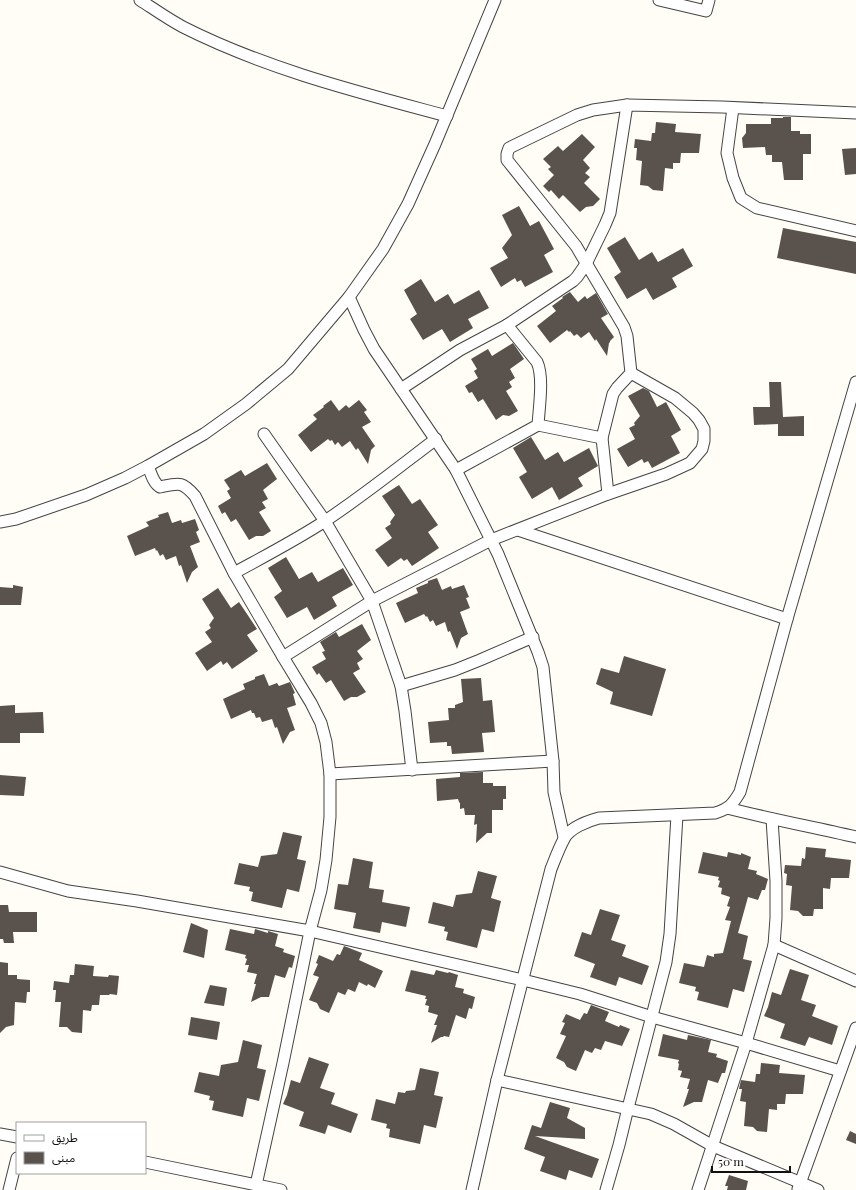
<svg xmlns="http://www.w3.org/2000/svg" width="856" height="1190" font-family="'Playfair Display','Noto Sans Arabic',serif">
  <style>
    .building { fill: #5a524d }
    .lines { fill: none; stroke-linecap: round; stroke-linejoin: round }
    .street-casing { stroke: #444; stroke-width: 13 }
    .street { stroke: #fff; stroke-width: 11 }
  </style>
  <rect width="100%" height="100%" fill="#fffdf5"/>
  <g class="building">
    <polygon points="783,117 791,117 791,131 800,131 800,134 811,134 811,154 803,154 803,180 784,180 782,162 772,162 772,155 766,155 765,147 743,148 742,138 746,133 746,124 771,124 771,118 783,118"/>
    <polygon points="656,122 676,124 675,132 701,134 699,153 681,153 680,163 673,163 673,169 665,168 663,191 653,190 648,186 640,185 642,161 636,160 637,148 634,148 635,139 651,141 652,133 655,133"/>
    <polygon points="582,134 595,147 583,160 590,168 585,173 590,177 584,183 600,199 593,206 586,207 580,212 563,195 559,199 551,190 549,192 543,186 554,175 548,169 551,167 543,159 558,146 563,151"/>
    <polygon points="856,148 856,174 845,175 842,149"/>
    <polygon points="519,206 530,226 539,221 554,249 544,255 553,272 525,287 521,280 517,282 515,278 501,287 490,268 508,258 502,248 512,235 502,215"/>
    <polygon points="783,228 856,242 856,274 777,258"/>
    <polygon points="625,237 639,260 652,252 658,262 683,248 693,266 672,278 677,287 653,300 646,288 627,299 614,277 621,272 607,248"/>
    <polygon points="421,279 435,302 448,294 454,304 479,290 489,308 468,319 473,328 450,342 442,329 423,340 410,319 417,314 404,290"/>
    <polygon points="570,292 578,302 585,296 587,299 596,293 608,314 601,318 614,337 610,341 610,342 609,343 607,356 596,339 595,341 589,332 581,338 577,334 574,336 570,331 569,332 567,330 550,343 537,326 556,311 552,306 563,298 562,297"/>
    <polygon points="513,343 524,359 510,369 515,378 509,382 512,387 506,391 518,411 509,416 503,415 496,420 483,399 478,402 472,392 469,393 465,386 478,378 474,371 477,369 471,359 488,349 492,356"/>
    <polygon points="769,382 781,382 783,417 804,416 804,436 778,436 778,424 754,425 753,407 770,407"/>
    <polygon points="643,388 649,391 657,407 666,402 681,430 671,436 680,453 652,468 648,461 644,463 642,459 628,467 617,449 635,439 629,428 635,425 634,423 640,416 628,396"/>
    <polygon points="331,400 339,411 346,405 349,408 359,400 367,410 364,412 371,422 362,427 375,446 371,450 368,464 358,448 356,450 350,441 342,447 338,442 335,445 332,440 330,441 328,439 311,452 298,435 317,419 313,415 324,407 323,406"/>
    <polygon points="531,437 545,460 558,452 564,462 589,448 598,466 578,478 583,486 559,500 552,487 532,499 519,477 527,472 513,448"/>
    <polygon points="267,463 277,479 263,490 268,499 262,502 266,508 259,512 271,531 263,536 256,536 249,540 236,519 231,522 225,512 222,514 218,506 231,498 227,491 230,489 224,480 241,470 245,476"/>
    <polygon points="399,485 412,504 420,499 438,525 428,532 439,548 412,566 407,559 404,561 401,558 388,567 375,550 392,538 385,528 391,524 390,522 395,515 382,496"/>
    <polygon points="168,512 172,523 181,520 182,523 195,519 199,530 196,532 200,542 190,546 198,567 192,572 187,583 181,565 179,566 176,556 166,560 163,554 160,556 157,550 156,551 155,548 135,556 127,536 149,526 146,522 159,517 158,515"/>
    <polygon points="286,557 299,579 312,572 318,582 343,568 353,585 332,597 337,606 314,620 307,607 287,618 274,597 282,591 268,568"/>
    <polygon points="437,578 442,590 451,586 452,589 464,585 469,597 466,598 470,608 460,612 468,634 461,638 457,649 450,631 448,632 445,622 436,626 433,620 430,622 427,616 426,617 424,614 405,623 396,603 418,593 416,588 428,583 428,581"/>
    <polygon points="13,585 23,587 21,605 0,605 0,587 13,588"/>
    <polygon points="218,588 231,608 239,602 257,629 247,635 258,651 232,669 227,662 223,665 221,661 207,671 195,653 212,642 205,632 211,628 209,625 214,618 202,599"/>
    <polygon points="362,624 371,640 357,651 363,659 357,663 360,669 353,673 366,692 357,697 351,697 344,701 331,680 326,683 319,673 317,675 312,667 326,659 322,652 325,651 320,642 336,632 339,637"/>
    <polygon points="624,656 666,669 652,716 610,704 613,692 596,684 601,668 619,673"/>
    <polygon points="264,674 269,686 277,683 279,686 290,682 295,693 293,694 296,705 287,708 295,730 290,732 283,744 277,727 275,728 272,719 262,722 260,717 256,718 254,713 252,713 251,710 231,719 223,699 245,689 243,684 255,679 255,677"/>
    <polygon points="481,678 483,701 492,700 495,732 482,733 484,752 452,754 451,746 447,746 447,742 430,743 428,722 449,720 448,708 455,708 455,705 463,702 461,679"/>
    <polygon points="15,705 15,713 43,712 44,733 20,733 20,743 0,743 0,706"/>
    <polygon points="483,772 483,783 493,783 493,786 506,786 506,799 503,799 503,810 492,810 492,833 487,833 476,843 477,824 474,825 475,815 465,815 464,808 460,809 460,803 459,802 458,799 437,801 436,779 460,777 460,773"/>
    <polygon points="0,775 26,777 24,796 0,795"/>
    <polygon points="283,832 302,836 297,859 306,861 299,892 287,889 282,908 251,901 253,892 249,891 250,887 234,884 239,863 258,867 261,856 277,854"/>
    <polygon points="806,847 826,849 825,857 851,860 849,878 831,878 830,889 823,888 823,909 814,909 813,916 803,916 798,911 790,910 792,886 786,885 787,874 784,873 785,865 801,866 802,858 805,859"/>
    <polygon points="703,852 727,857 728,852 741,855 741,853 751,857 748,869 757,871 756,874 768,879 765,890 762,890 758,900 748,897 738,933 748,936 743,959 752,961 744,992 733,989 728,1008 697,1000 699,992 695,991 696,987 679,983 684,963 704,967 707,955 714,957 714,954 723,953 731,921 725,920 730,907 727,906 730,897 721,894 722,888 718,887 720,881 718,880 719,877 698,873"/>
    <polygon points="353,858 373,862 369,888 384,890 382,902 410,907 406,927 382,922 380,933 353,928 356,913 334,909 338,884 348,885"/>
    <polygon points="478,871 497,876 491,898 501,901 494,932 482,929 477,948 446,940 448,932 444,931 445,927 428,923 433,902 453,907 456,895 472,893"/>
    <polygon points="0,905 8,905 9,912 37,912 37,932 13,932 14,943 4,943 3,939 0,939"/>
    <polygon points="600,909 620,915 611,940 626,945 622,956 649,966 642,985 619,977 616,986 590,977 595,964 574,956 582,932 591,935"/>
    <polygon points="191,923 208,930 204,958 183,952"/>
    <polygon points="230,929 254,934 255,929 268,933 268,931 278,934 275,946 284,949 283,952 295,956 292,968 289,967 285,978 275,975 269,997 261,997 251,1002 256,984 254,984 257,974 247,972 249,965 245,965 247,959 245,958 246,955 225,950"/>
    <polygon points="344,946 362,953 359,960 383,971 375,988 368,984 367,986 359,982 355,992 348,989 345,995 338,992 329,1013 320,1009 317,1003 309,1000 319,977 313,975 318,964 316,963 319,955 333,961 337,954 340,955"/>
    <polygon points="0,962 8,963 8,975 17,975 17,979 30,980 30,992 27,992 26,1003 15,1002 14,1025 6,1027 0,1033"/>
    <polygon points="75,964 94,966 93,976 108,977 109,975 119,976 117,995 110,994 109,995 100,995 99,1005 92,1005 91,1011 83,1010 82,1033 72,1032 67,1027 59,1027 61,1002 55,1002 56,990 53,990 54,981 69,983 70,975 74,975"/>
    <polygon points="790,969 809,975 801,1000 816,1005 812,1016 838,1026 832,1045 809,1037 805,1046 780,1038 785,1024 764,1016 768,1007 772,992 781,995"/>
    <polygon points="411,970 434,975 436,970 448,973 449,972 458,975 455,987 464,989 463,993 475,997 472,1009 469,1008 466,1019 456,1015 449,1037 444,1036 443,1037 441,1037 431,1043 437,1025 434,1025 438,1015 428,1012 429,1006 425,1005 427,999 425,999 426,996 405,991"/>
    <polygon points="210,985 227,988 224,1006 204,1003"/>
    <polygon points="591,1005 609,1012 605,1021 619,1027 620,1025 630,1029 622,1046 605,1041 601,1050 595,1048 592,1053 585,1050 576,1071 567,1067 564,1062 556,1058 566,1036 560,1034 565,1023 562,1022 566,1014 580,1020 584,1013 587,1014"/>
    <polygon points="191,1017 220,1022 217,1040 188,1035"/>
    <polygon points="663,1034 687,1040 688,1035 711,1040 708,1052 717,1054 716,1057 728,1061 725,1073 722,1073 718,1083 708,1080 702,1102 694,1102 683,1107 689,1089 687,1089 690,1079 680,1077 682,1071 678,1070 679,1064 678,1063 679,1060 658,1056"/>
    <polygon points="243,1040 262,1045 257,1068 266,1070 259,1101 247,1098 243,1117 212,1110 214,1101 209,1100 210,1096 194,1092 199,1072 219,1076 221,1065 238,1062"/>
    <polygon points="309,1057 329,1064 320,1088 335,1093 331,1104 358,1114 351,1133 328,1125 325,1134 299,1126 304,1112 283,1104 287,1095 291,1080 300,1083"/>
    <polygon points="761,1063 780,1065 779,1073 805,1075 803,1094 786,1094 785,1104 777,1104 777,1110 769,1109 767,1132 757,1131 753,1127 744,1126 746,1102 740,1101 742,1089 739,1089 741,1080 755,1082 756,1074 760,1074"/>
    <polygon points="420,1068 439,1072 434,1095 443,1097 436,1128 424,1125 420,1144 389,1137 390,1129 386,1128 387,1124 371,1120 376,1099 395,1104 398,1092 405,1093 406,1091 415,1090"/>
    <polygon points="550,1102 570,1108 567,1118 585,1128 585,1139 535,1136 599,1159 592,1178 569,1170 566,1180 540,1171 545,1157 524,1149 532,1125 541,1128"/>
    <polygon points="850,1131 856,1134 856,1144 846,1140"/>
    <polygon points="729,1175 748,1181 746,1190 727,1190 728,1186 725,1186"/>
  </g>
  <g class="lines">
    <g class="street-casing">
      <g id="street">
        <path d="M140,0C154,9 168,19 183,27C266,69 358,92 447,116"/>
        <polyline points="659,0 706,11 709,0"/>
        <polyline points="733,108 727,153 733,178 741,198 757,208 856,231"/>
        <polyline points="349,297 364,330 374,349 456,470 498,554 538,652 543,667 553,761 554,792 564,837"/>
        <polyline points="507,325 573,281 577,277 586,264 605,225 610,213 627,105"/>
        <path d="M401,389L460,350L507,325L537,362C544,377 539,408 538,425L456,470"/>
        <polyline points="538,425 602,438 613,394 617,388 631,373 627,336 624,327 576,246 507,160 507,154 509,148 577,115 593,110 627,105 722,107 856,113"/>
        <polyline points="264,434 325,521 372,601 401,686 405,711 412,770"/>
        <polyline points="602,438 608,494"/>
        <path d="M148,466C151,473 153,483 160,487C179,483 182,481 195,496L234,573L283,657L311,703L321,723L326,742L330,774V817L326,860L321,890L310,931L283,1063L256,1185"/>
        <polyline points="0,522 16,519 86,495 125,478 148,466 204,434 246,404 288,369 349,297 383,249 408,204 435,144 495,0"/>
        <polyline points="518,530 787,619"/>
        <path d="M234,573C265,556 296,540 325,521C363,496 399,467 436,439"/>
        <polyline points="283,657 372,601 491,540 608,494 666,474 690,463 702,449 704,441 704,429 699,420 693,413 675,398 631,373"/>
        <polyline points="401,686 455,670 480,660 533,637"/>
        <polyline points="330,774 553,761"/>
        <path d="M727,808C770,819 813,827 856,837"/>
        <polyline points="0,872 68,891 137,901 310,931 523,980 580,994 652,1017 746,1043 840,1071"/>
        <polyline points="774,945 856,981"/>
        <polyline points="497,1080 651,1114 674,1124 713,1146 818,1190"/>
        <polyline points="0,1134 17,1137"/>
        <polyline points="145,1162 281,1190"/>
        <polyline points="798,1189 856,1028"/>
        <polyline points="9,1190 17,1158"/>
        <path d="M472,1190L497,1080L551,869C555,859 559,848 564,839C569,828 588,821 599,818L715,813C729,809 733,804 740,792L787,619L856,382"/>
        <polyline points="606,1190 619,1145 628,1108 666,962 670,934 677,815"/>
        <polyline points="698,1190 746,1043 774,945 776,918 776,881 772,819"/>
      </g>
    </g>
    <use href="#street" class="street"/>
  </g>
  <rect x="16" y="1122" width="130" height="52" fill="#ffffff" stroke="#a0a0a0"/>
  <rect x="24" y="1135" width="20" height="6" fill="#ffffff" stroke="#a0a0a0"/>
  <text x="52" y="1142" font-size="12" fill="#111111">طريق</text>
  <rect x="24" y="1152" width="20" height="12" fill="#5a524d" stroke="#a0a0a0"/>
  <text x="52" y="1162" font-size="12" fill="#111111">مبنى</text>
  <path d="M712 1166v6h78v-6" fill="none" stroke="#111111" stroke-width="2"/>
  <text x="718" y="1166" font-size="12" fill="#111111" stroke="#ffffff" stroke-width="3" paint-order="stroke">50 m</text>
</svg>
